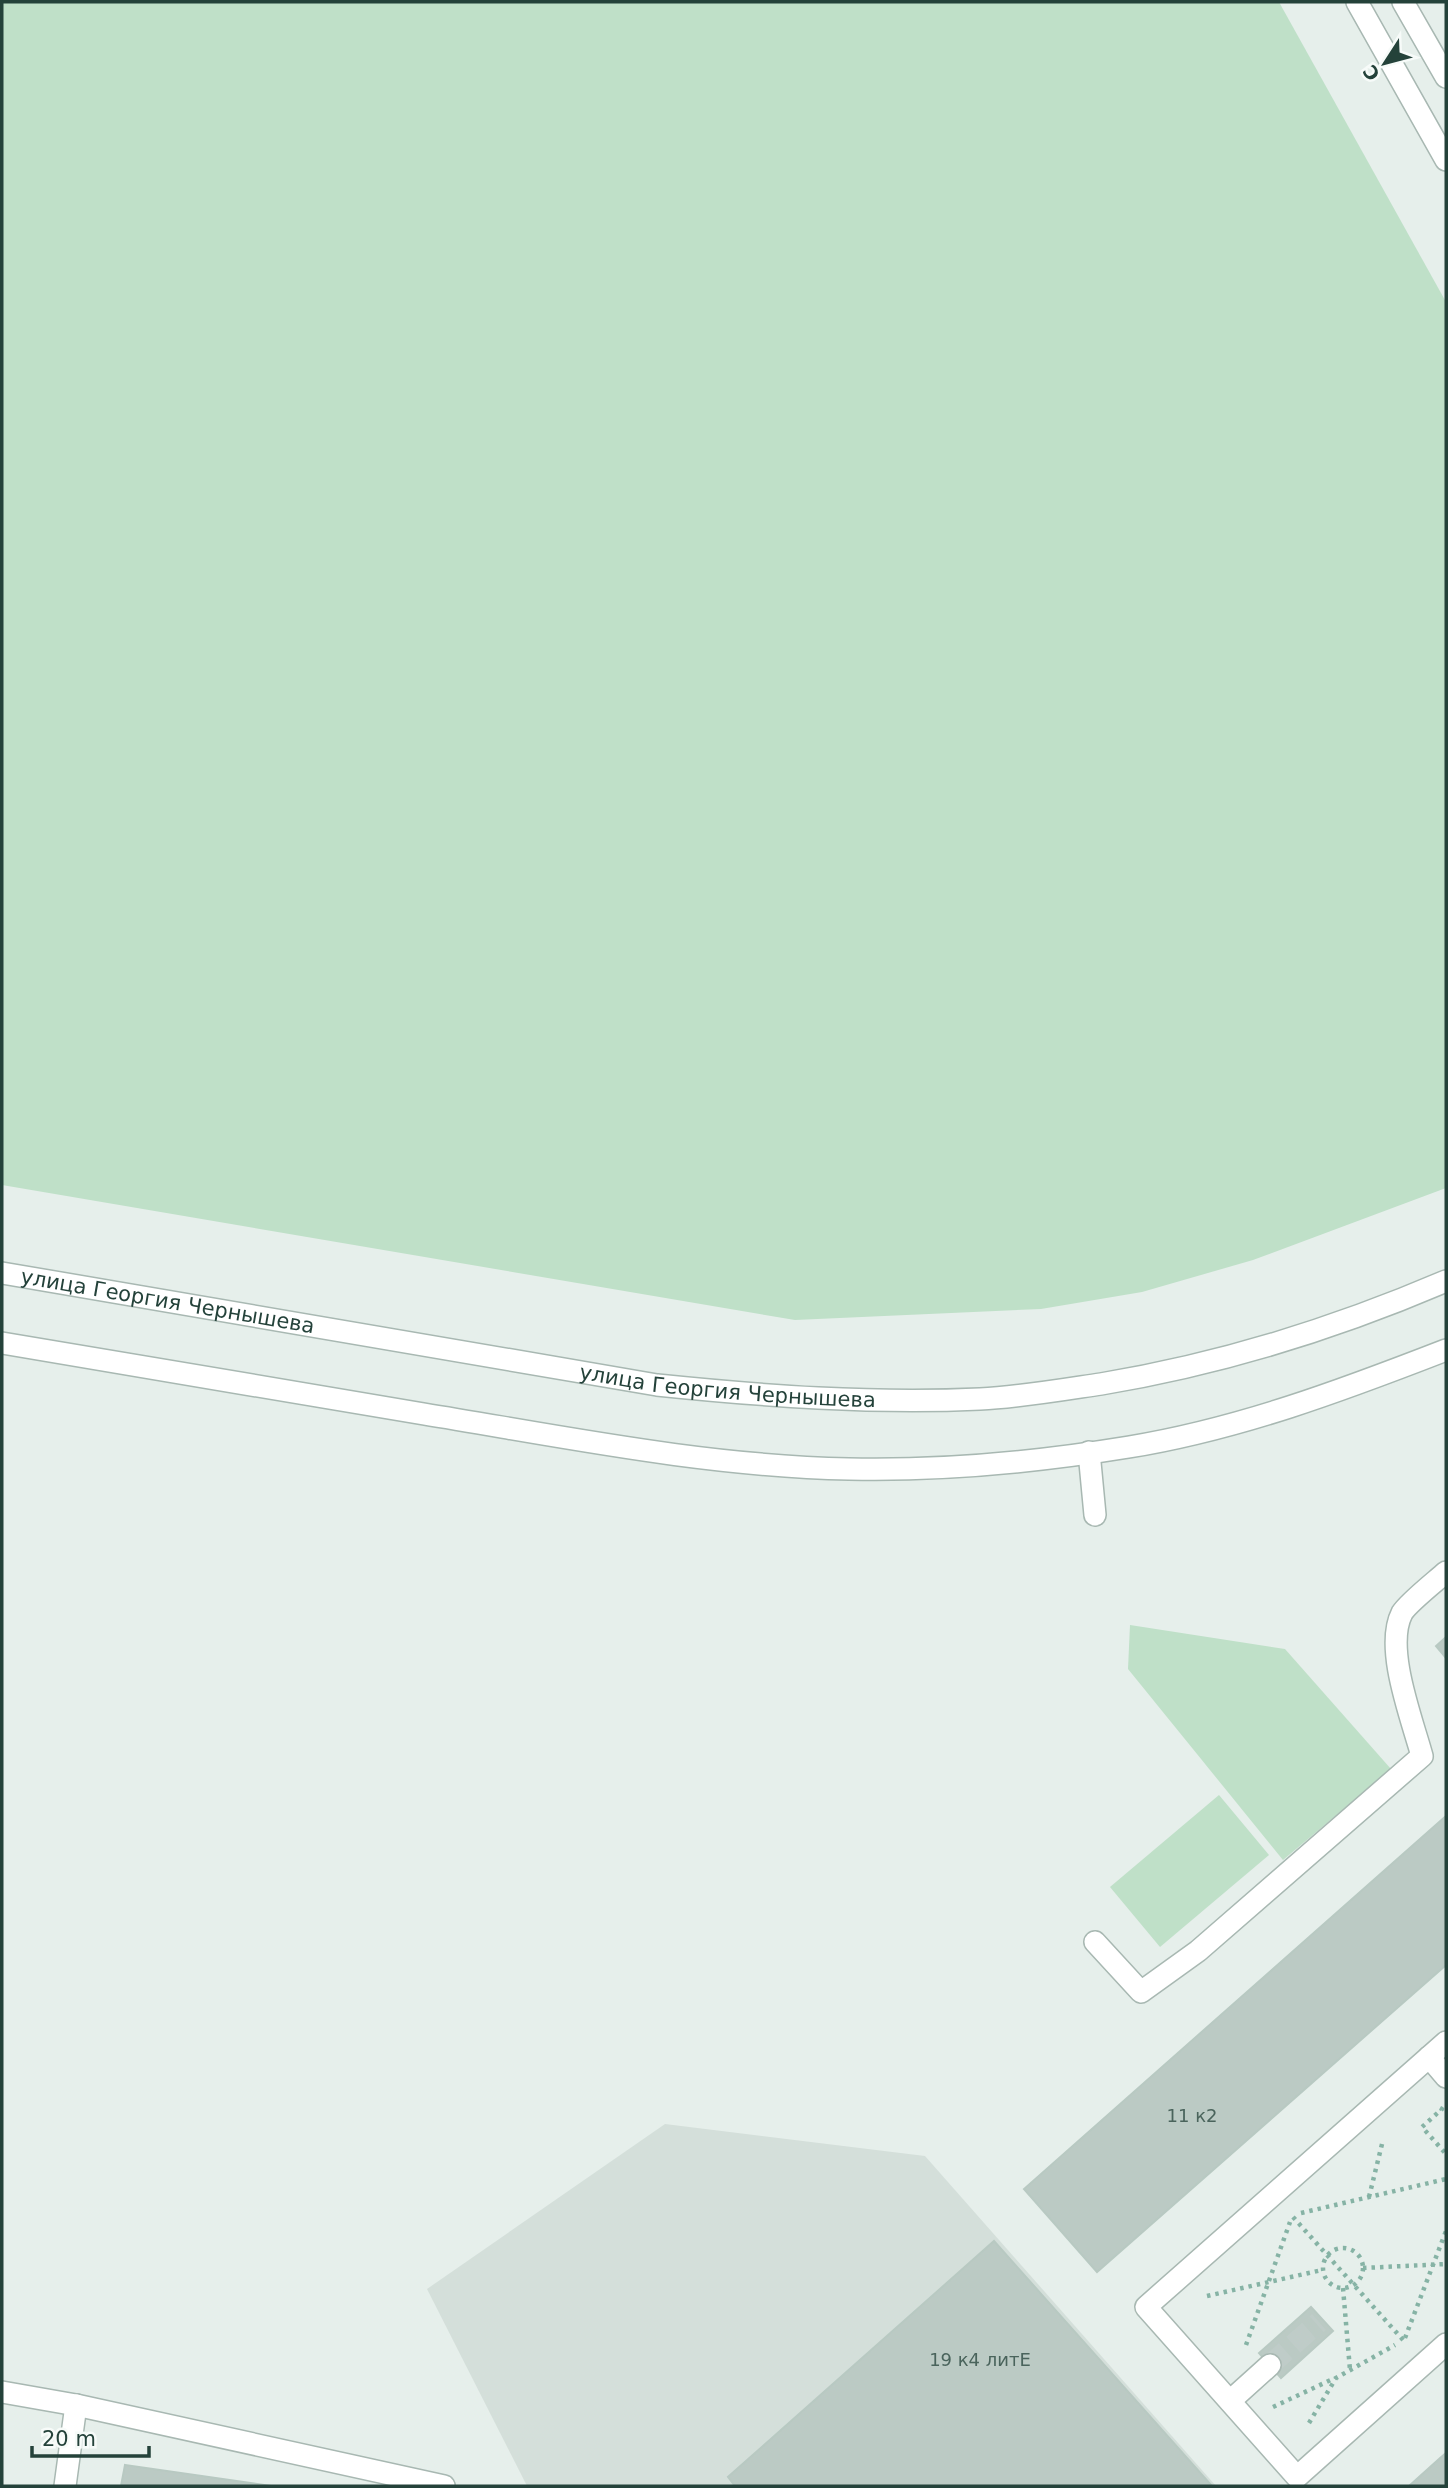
<svg xmlns="http://www.w3.org/2000/svg" width="1448" height="2488" font-family="'DejaVu Sans',sans-serif">
  <style>
    .built { fill: #d4dfda }
    .green { fill: #bfe0c8 }
    .building { fill: #bbcac4; stroke: #b8c9c2; stroke-width: 2 }
    .lines { fill: none; stroke-linecap: round; stroke-linejoin: round }
    .minor-tunnel { stroke: #bfccc8; stroke-width: 21; stroke-dasharray: 21 10; stroke-linecap: butt }
    .minor-casing { stroke: #a8b8b2; stroke-width: 24 }
    .path { stroke: #86b3a5; stroke-width: 4.5; stroke-dasharray: 3.5 5; stroke-linecap: butt }
    .minor { stroke: #fff; stroke-width: 21 }
    .labels { text-anchor: middle; dominant-baseline: central; stroke-width: 6; stroke-linejoin: round; paint-order: stroke }
    .number-label { font-size: 18px; fill: #4a645c }
    .street-label { font-size: 21px; fill: #24423a; stroke: #f7fbf9 }
  </style>
  <rect width="100%" height="100%" fill="#e6efeb"/>
  <polygon class="built" points="665,2124 925,2156 1216,2486 527,2486 427,2289"/>
  <g class="green">
    <polygon points="2,2 1279,2 1446,302 1446,1188 1253,1260 1142,1292 1041,1309 795,1320 2,1185"/>
    <polygon points="1130,1625 1285,1649 1391,1769 1283,1860 1128,1669"/>
    <polygon points="1219,1795 1269,1855 1160,1947 1110,1887"/>
  </g>
  <g class="building">
    <polygon points="1446,1637 1446,1658 1436,1646"/>
    <polygon points="1446,1816 1446,1965 1097,2272 1024,2189"/>
    <polygon points="994,2241 1212,2486 735,2486 728,2477"/>
    <polygon points="1311,2307 1333,2331 1281,2378 1259,2353"/>
    <polygon points="1446,2453 1446,2486 1409,2486 1439,2459"/>
    <polygon points="125,2465 271,2486 121,2486"/>
  </g>
  <g class="lines">
    <polyline class="minor-tunnel" points="1270,2365 1319,2322"/>
    <g class="minor-casing">
      <g id="minor">
        <polyline points="1357,2 1446,160"/>
        <polyline points="1403,2 1446,77"/>
        <path id="s1" d="M2,1273L657,1385C764,1396 872,1404 980,1399C1021,1397 1061,1390 1101,1384C1222,1364 1334,1329 1446,1281"/>
        <path d="M2,1343C143,1367 284,1390 424,1414C565,1437 706,1466 849,1469C942,1471 1037,1462 1129,1447C1239,1429 1343,1390 1446,1350"/>
        <polyline points="1089,1452 1095,1515"/>
        <path d="M1095,1942L1141,1992L1198,1951L1422,1756C1412,1719 1384,1648 1402,1613C1408,1603 1436,1581 1446,1572"/>
        <polyline points="1446,2042 1146,2307 1297,2477 1446,2344"/>
        <polyline points="1429,2057 1446,2077"/>
        <polyline points="2,2392 76,2405 444,2486"/>
        <polyline points="1230,2401 1270,2365"/>
        <polyline points="65,2486 76,2405"/>
      </g>
    </g>
    <g class="path">
      <polyline points="1440,2108 1442,2109 1422,2127 1446,2154"/>
      <polyline points="1369,2197 1383,2140"/>
      <polyline points="1301,2213 1446,2179"/>
      <polyline points="1293,2217 1404,2341"/>
      <circle cx="1343" cy="2268" r="20"/>
      <polyline points="1363,2268 1446,2264"/>
      <polyline points="1343,2288 1350,2370"/>
      <polyline points="1207,2296 1322,2270"/>
      <polyline points="1405,2338 1446,2231"/>
      <polyline points="1246,2345 1290,2222"/>
      <polyline points="1273,2407 1335,2378"/>
      <polyline points="1309,2423 1336,2378 1395,2345"/>
    </g>
    <use href="#minor" class="minor"/>
  </g>
  <g class="labels">
    <g class="number-label">
      <text x="1192" y="2115">11 к2</text>
      <text x="980" y="2359">19 к4 литЕ</text>
    </g>
    <g class="street-label">
      <text stroke="none"><textPath href="#s1" startOffset="168">улица Георгия Чернышева</textPath></text>
      <text stroke="none"><textPath href="#s1" startOffset="735">улица Георгия Чернышева</textPath></text>
    </g>
  </g>
  <rect width="1448" height="2488" fill="none" stroke="#24423a" stroke-width="7"/>
  <g transform="translate(1385 63) rotate(234)" stroke="#f7fbf9" stroke-width="5" paint-order="stroke">
  <path d="M0-5L12 26L0 18L-12 26Z" fill="#24423a"/>
  <text y="-10" font-size="19" font-weight="bold" text-anchor="middle" fill="#24423a">С</text>
  </g>
  <path d="M32 2446v10h117v-10" fill="none" stroke="#24423a" stroke-width="3.5"/>
  <text x="42" y="2446" font-size="21" fill="#24423a" stroke="#f7fbf9" stroke-width="5" paint-order="stroke">20 m</text>
</svg>
